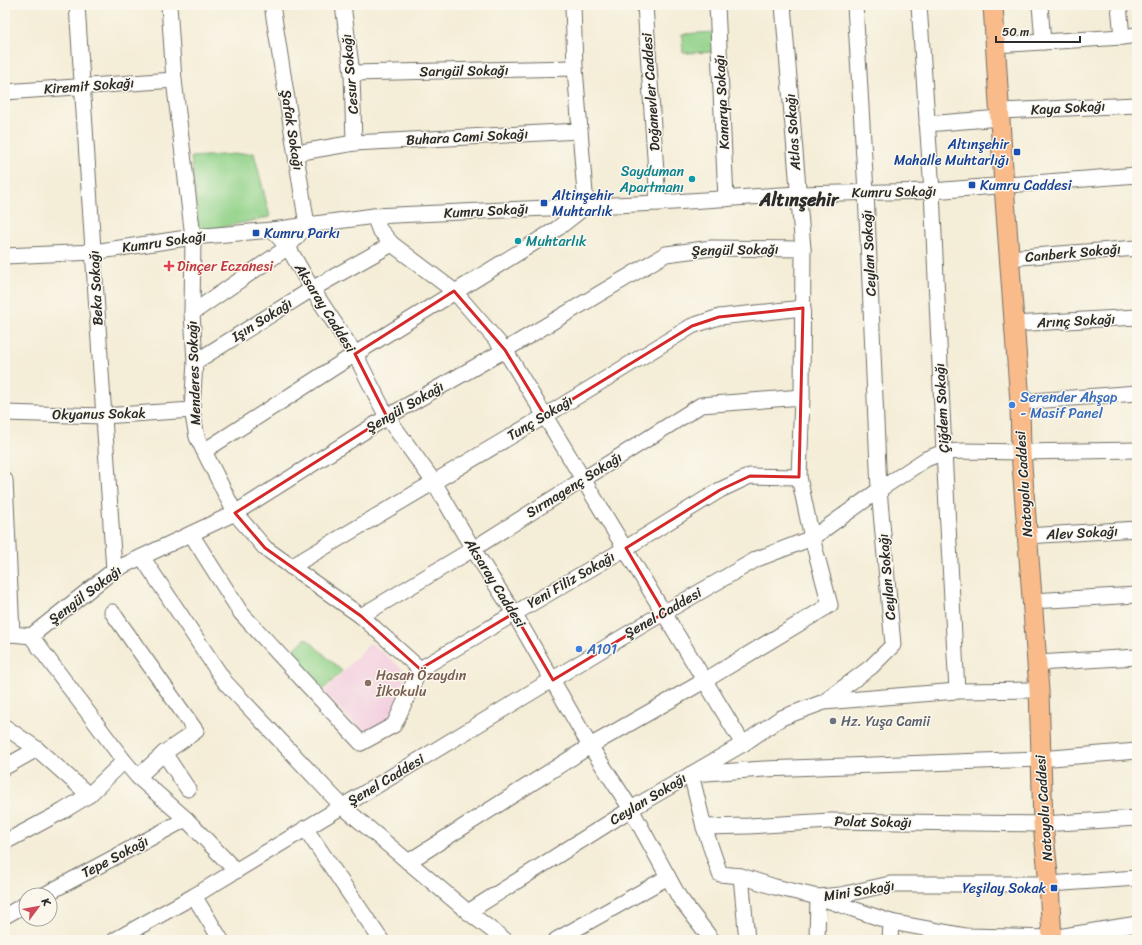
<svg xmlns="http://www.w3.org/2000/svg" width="1142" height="945" font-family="Sriracha,sans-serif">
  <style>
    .built { fill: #f3cfe0 }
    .green { fill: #91d289; stroke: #5e7e5a }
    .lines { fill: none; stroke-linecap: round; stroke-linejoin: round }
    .minor-casing { stroke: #716f67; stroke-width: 17 }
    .major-casing { stroke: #716f67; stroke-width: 21 }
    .minor { stroke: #fff; stroke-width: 15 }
    .major { stroke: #fabb8b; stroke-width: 19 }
    .marked { fill: none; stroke: #d62828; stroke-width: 3; stroke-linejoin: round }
    .transit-dot { fill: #1a4fb4; stroke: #fbf7ec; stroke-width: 1.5 }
    .culture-dot { fill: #0f9aa8; stroke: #fbf7ec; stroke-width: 1.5 }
    .health-dot { fill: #e0444e; stroke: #fbf7ec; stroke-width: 1.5 }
    .shop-dot { fill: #3f7fe0; stroke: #fbf7ec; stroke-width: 1.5 }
    .education-dot { fill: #8d6e63; stroke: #fbf7ec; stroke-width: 1.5 }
    .worship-dot { fill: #6b7280; stroke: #fbf7ec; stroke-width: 1.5 }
    .labels { text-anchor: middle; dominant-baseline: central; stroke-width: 3; stroke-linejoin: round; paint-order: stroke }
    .street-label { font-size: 14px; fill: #2b2b2b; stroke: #fbf7ec }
    .transit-label { font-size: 14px; fill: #164399; stroke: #fbf7ec; text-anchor: start }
    .culture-label { font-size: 14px; fill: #0d838f; stroke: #fbf7ec; text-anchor: end }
    .health-label { font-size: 14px; fill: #be3a42; stroke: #fbf7ec; text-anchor: start }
    .shop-label { font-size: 14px; fill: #366cbe; stroke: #fbf7ec; text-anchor: start }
    .education-label { font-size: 14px; fill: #785e54; stroke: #fbf7ec; text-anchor: start }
    .worship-label { font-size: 14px; fill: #5b616d; stroke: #fbf7ec; text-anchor: start }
    .district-label { font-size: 18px; font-weight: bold; fill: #2b2b2b; stroke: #fbf7ec }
  </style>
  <rect width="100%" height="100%" fill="#fbf7ec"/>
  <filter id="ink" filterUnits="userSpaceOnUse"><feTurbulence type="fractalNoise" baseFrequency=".025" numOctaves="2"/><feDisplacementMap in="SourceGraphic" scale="8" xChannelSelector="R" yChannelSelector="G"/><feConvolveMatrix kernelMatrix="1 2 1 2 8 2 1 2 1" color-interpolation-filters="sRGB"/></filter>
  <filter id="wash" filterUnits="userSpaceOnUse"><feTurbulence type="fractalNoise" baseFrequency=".012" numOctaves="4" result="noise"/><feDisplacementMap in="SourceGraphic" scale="16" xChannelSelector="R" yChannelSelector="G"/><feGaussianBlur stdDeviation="0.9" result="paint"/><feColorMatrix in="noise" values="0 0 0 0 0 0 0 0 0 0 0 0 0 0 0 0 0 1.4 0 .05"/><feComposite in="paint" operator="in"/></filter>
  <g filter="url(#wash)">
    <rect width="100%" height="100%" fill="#f4edd7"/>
    <polygon class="built" points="370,643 403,669 406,675 389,720 363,734 324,692"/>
    <g class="green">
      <polygon points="716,32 716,52 683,53 682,34"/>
      <polygon points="254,153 270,217 199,232 191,157"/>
      <polygon points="306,638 342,671 322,691 288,655"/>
    </g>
  </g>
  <g filter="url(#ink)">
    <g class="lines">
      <g class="minor-casing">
        <g id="minor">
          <path d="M77,5C91,193 100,382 114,570"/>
          <polyline points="169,5 174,80 193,237 192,313 195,362 192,410 197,437 235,513 265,548 361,616 420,669"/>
          <polyline points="343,5 352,73 354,143"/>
          <polyline points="645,5 658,203"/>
          <polyline points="717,5 726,199"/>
          <polyline points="919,5 932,191 944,452 957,691"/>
          <polyline points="1040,5 1043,42"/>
          <polyline points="1119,5 1122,37"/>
          <polyline points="995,45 1122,37 1137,35"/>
          <polyline points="352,73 575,68"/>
          <polyline points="5,92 174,80"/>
          <polyline points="999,111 1137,105"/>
          <polyline points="927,124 1000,118"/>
          <polyline points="296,153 354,143 580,131"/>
          <polyline points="374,216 379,229 392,244 454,291 505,350 743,744"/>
          <polyline points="272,230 288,247 312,289 355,354 387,417 434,482 473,549 514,613 590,746 631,809 679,897 712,940"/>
          <polyline points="5,256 94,252 193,237 272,230 374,216 658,203 797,194 932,191 1137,175"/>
          <polyline points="1009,258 1137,248"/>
          <polyline points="192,313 288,247 307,225 272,5"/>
          <polyline points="1014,324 1137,317"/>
          <polyline points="195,362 312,289 392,244"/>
          <polyline points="1020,402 1137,393"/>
          <polyline points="5,413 103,416 192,410"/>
          <polyline points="204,451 355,354 558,228 586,206 575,68 573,5"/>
          <polyline points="5,480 12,634"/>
          <polyline points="191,534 241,613 361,743 394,725 420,669 626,548 720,490 750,476 799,477"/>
          <polyline points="1027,536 1137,529"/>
          <polyline points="142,557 225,682 342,806 468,912 505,940"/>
          <polyline points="291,567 545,416 692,326 719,317 803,308"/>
          <polyline points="1032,601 1137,595"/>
          <polyline points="112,612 196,731 164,753 138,777"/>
          <polyline points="361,616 473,549 701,405 802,397"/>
          <polyline points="5,635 12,634 31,636 124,761 138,777 186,819 236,871"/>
          <polyline points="31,636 114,570 235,513 387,417 505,350 666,254 712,248 803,249"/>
          <polyline points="1037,663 1137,657"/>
          <polyline points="824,702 957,691 1039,690"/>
          <polyline points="5,727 37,749 89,795"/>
          <polyline points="1137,751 1040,759 764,769 691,774 704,827 720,874 741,876 775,887 818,897 841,895 890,884 1049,884 1137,878"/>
          <polyline points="164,753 188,789"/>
          <polyline points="5,767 37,749"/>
          <polyline points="704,827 749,826 830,821 1043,824 1137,818"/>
          <polyline points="305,828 381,940"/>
          <polyline points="5,842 63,811 89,795 124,761"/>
          <polyline points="408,862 590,746 704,681 830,605 812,538 799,477 802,397 803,249 783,5"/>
          <polyline points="741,876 747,940"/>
          <polyline points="44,895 186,819"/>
          <polyline points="194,896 221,940"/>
          <polyline points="468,912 631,809 743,744 781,718 824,702 871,667 893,645 879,490 866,192 855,5"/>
          <polyline points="5,916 26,904"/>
          <polyline points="115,940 194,896 646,623 757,559 812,538 879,490 926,459 944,452 964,451 1021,452 1137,450"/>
          <polyline points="556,940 668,877"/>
          <polyline points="817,940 818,897 891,922 966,936 1052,938 1137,924"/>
          <polyline points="890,940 891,922"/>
        </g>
      </g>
      <g class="major-casing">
        <polyline id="major" points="993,5 1004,186 1020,402 1021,452 1039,690 1043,824 1049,884 1052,940"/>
      </g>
      <use href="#minor" class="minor"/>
      <use href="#major" class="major"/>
    </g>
  </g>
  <path class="marked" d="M454,291L505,350L545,416L692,326L719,317L803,308L799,477L750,476L720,490L626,548L664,613L553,680L514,613L420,669L361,616L265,548L235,513L387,417L355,354Z"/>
  <g class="transit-dot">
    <rect x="1013" y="148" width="8" height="8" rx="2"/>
    <rect x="968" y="181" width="8" height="8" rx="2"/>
    <rect x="540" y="199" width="8" height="8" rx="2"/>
    <rect x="252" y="229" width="8" height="8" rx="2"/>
    <rect x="1050" y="884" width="8" height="8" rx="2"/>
  </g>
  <g class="culture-dot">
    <circle cx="692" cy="179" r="4"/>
    <circle cx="518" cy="241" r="4"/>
  </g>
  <path class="health-dot" d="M167 260h4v4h4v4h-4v4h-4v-4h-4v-4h4z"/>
  <g class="shop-dot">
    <circle cx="1012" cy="405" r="4"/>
    <circle cx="579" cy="649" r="4"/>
  </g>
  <circle class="education-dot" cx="368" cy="683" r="4"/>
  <circle class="worship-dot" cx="833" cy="721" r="4"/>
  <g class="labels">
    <g class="street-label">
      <text transform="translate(464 71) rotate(-1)">Sarıgül Sokağı</text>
      <text transform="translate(350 74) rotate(-95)">Cesur Sokağı</text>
      <text transform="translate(89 86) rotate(-4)">Kiremit Sokağı</text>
      <text transform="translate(651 92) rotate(-94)">Doğanevler Caddesi</text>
      <text transform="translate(722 102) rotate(-93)">Kanarya Sokağı</text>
      <text transform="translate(1068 108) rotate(-3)">Kaya Sokağı</text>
      <text transform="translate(292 130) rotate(81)">Şafak Sokağı</text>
      <text transform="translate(793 132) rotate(-94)">Atlas Sokağı</text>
      <text transform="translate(467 137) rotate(-3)">Buhara Cami Sokağı</text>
      <text transform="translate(894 192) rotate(-1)">Kumru Sokağı</text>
      <text transform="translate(486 211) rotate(-3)">Kumru Sokağı</text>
      <text transform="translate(164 242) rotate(-8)">Kumru Sokağı</text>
      <text transform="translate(735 250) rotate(-1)">Şengül Sokağı</text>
      <text transform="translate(869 253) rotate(-93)">Ceylan Sokağı</text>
      <text transform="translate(1073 253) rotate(-5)">Canberk Sokağı</text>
      <text transform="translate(96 288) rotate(-93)">Beka Sokağı</text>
      <text transform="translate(325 308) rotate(58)">Aksaray Caddesi</text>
      <text transform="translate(262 320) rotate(-32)">Işın Sokağı</text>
      <text transform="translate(1076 321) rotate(-3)">Arınç Sokağı</text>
      <text transform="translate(194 373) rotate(-92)">Menderes Sokağı</text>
      <text transform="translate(405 407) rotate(-30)">Şengül Sokağı</text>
      <text transform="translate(942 408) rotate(-93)">Çiğdem Sokağı</text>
      <text transform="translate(99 414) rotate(-1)">Okyanus Sokak</text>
      <text transform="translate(540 418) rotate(-31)">Tunç Sokağı</text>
      <text transform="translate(1024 484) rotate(-94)">Natoyolu Caddesi</text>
      <text transform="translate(574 485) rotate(-32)">Sırmagenç Sokağı</text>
      <text transform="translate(1082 533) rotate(-3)">Alev Sokağı</text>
      <text transform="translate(887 577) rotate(-95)">Ceylan Sokağı</text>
      <text transform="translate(571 580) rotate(-30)">Yeni Filiz Sokağı</text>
      <text transform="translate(495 583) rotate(58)">Aksaray Caddesi</text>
      <text transform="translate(85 595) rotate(-37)">Şengül Sokağı</text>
      <text transform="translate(663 613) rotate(-30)">Şenel Caddesi</text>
      <text transform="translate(386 780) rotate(-31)">Şenel Caddesi</text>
      <text transform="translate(648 799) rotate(-31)">Ceylan Sokağı</text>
      <text transform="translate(1044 808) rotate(-94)">Natoyolu Caddesi</text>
      <text transform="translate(873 822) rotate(1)">Polat Sokağı</text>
      <text transform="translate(115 857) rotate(-28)">Tepe Sokağı</text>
      <text transform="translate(859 891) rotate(-9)">Mini Sokağı</text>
    </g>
    <g class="transit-label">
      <text x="1009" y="144" text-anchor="end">Altınşehir<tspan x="1009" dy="16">Mahalle Muhtarlığı</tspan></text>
      <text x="980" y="185">Kumru Caddesi</text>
      <text x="552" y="195">Altinşehir<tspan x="552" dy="16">Muhtarlık</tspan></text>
      <text x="264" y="233">Kumru Parkı</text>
      <text x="1046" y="888" text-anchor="end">Yeşilay Sokak</text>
    </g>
    <g class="culture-label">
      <text x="684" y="171">Sayduman<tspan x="684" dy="16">Apartmanı</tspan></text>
      <text x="526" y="241" text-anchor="start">Muhtarlık</text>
    </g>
    <g class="health-label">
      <text x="177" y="266">Dinçer Eczanesi</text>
    </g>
    <g class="shop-label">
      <text x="1020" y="397">Serender Ahşap<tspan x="1020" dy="16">- Masif Panel</tspan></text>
      <text x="587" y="649">A101</text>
    </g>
    <g class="education-label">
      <text x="376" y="675">Hasan Özaydın<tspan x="376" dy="16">İlkokulu</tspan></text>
    </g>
    <g class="worship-label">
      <text x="841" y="721">Hz. Yuşa Camii</text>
    </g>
    <g class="district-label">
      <text x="799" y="200">Altınşehir</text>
    </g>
  </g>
  <rect width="1142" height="945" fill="none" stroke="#fbf7ec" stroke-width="20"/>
  <g transform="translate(38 907) rotate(58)"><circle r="19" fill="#fbf7ec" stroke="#a8a59f"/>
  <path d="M0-3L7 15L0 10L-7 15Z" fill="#d1495b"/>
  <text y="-6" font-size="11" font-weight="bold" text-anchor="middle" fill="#2b2b2b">K</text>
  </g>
  <path d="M996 36v6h84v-6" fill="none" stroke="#2b2b2b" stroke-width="2"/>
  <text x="1002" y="36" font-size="12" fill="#2b2b2b" stroke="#fbf7ec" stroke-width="3" paint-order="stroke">50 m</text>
</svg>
